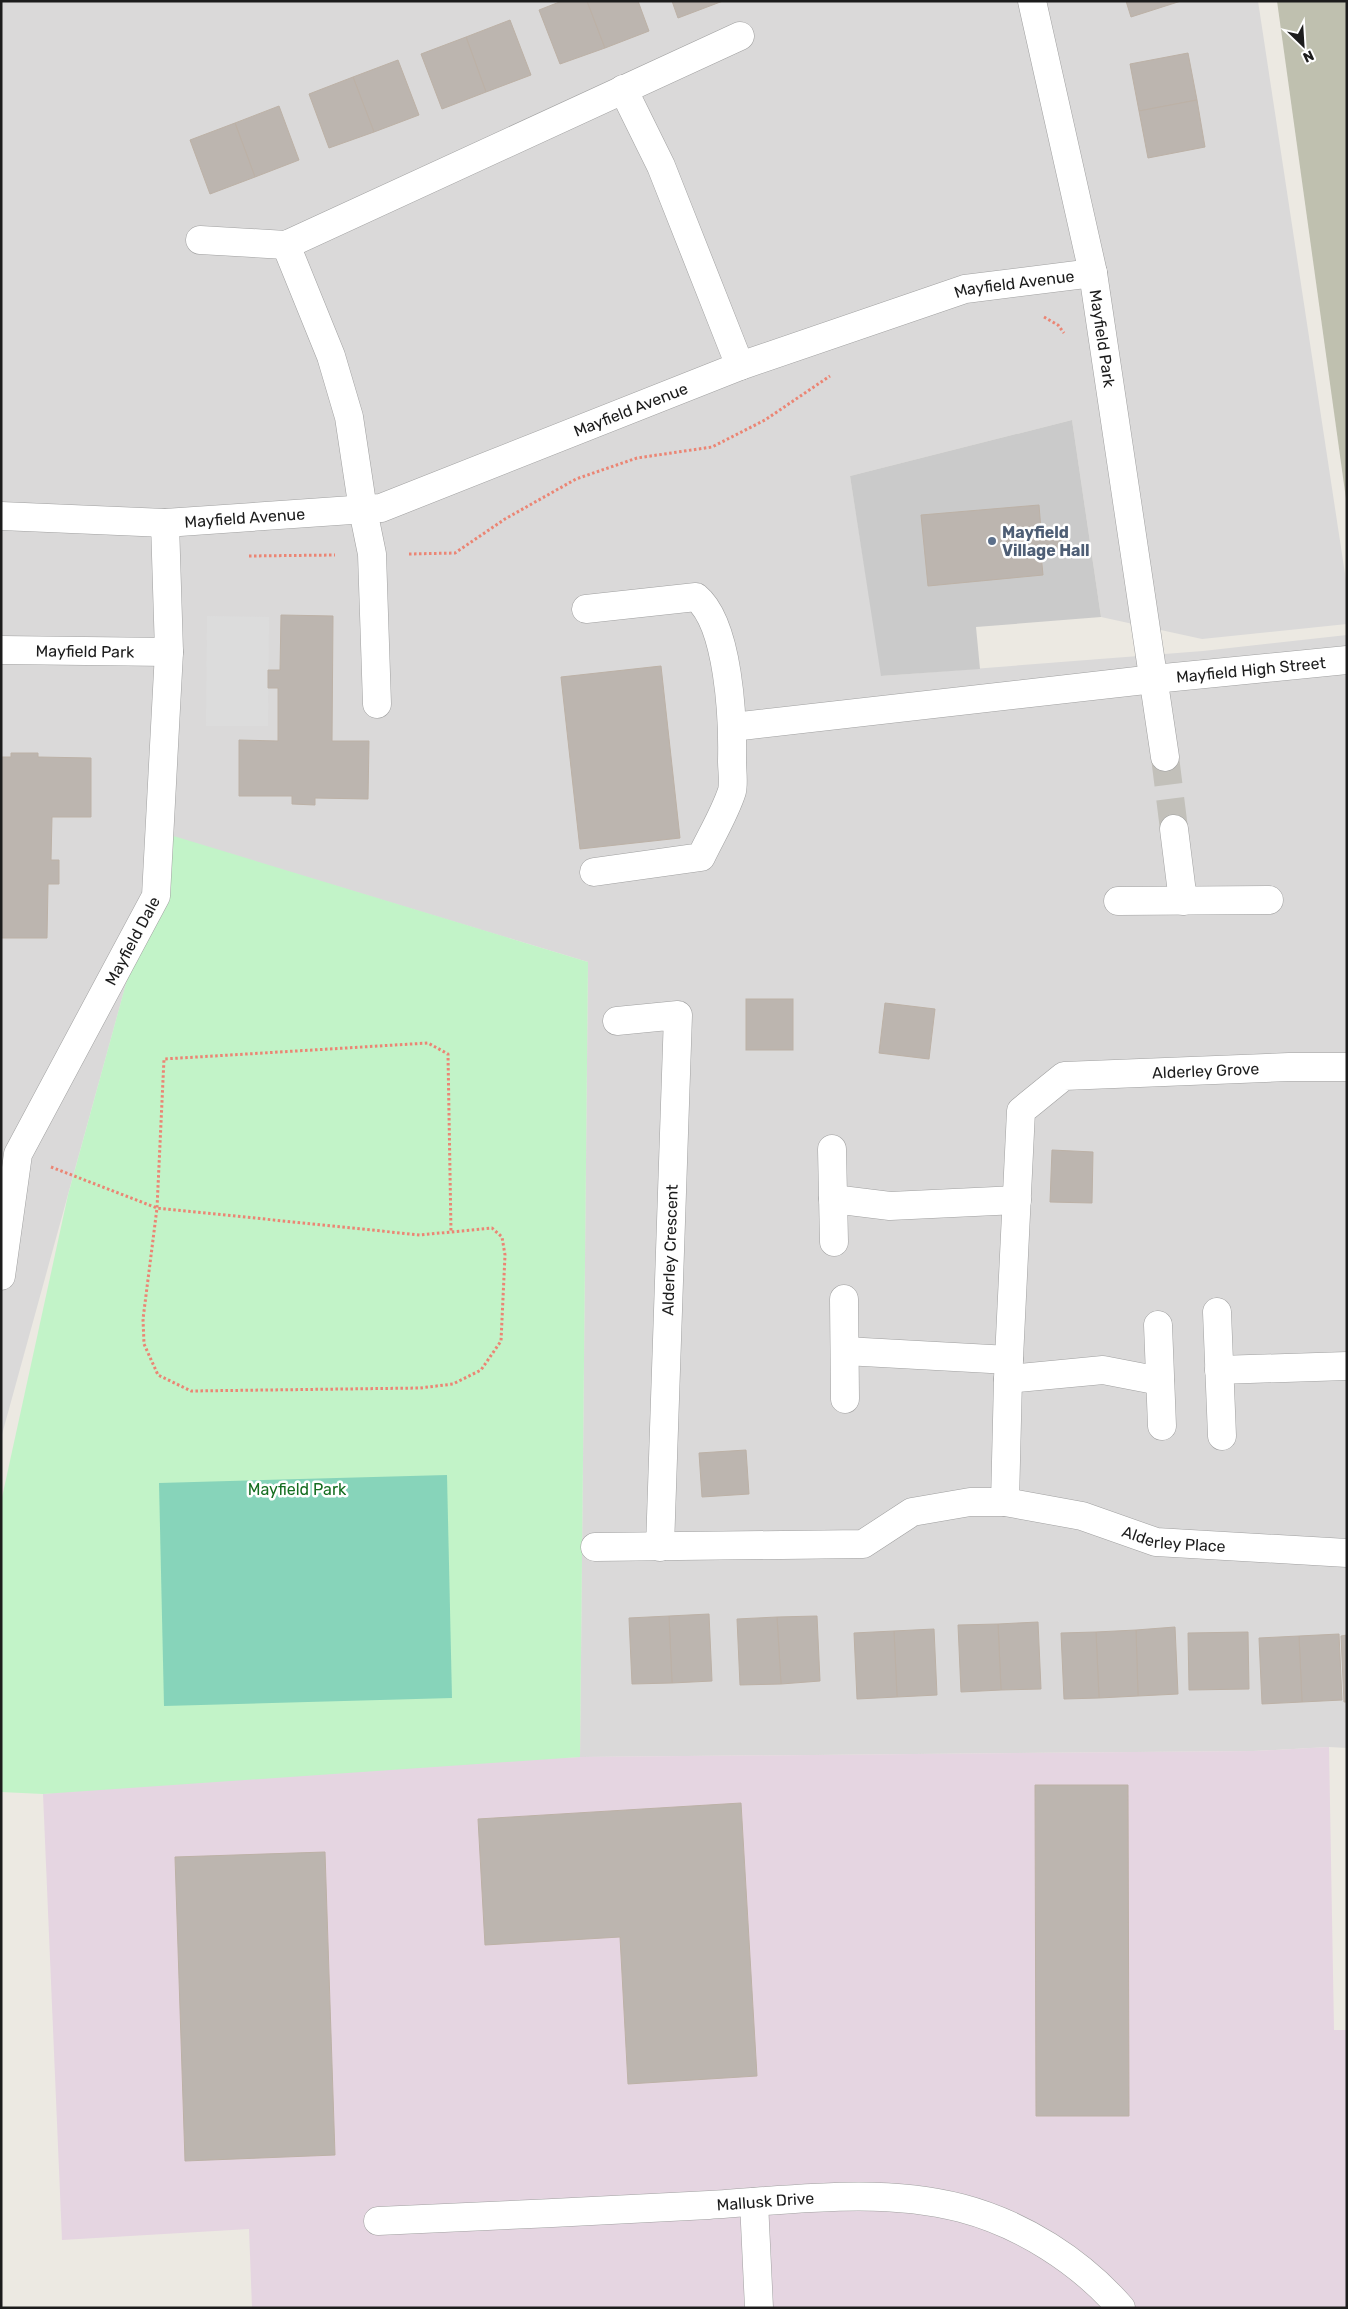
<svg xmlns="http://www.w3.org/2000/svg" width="1348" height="2309" font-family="Rubik,sans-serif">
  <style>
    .residential { fill: #dad9d9 }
    .industrial { fill: #e5d5e1 }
    .religious { fill: #cacaca }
    .construction { fill: #bfc0af }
    .park { fill: #c2f3c8 }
    .pitch { fill: #87d4ba }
    .parking { fill: #dcdcdc }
    .building { fill: #bcb5af; stroke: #bcb1a6 }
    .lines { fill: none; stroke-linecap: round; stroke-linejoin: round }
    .minor-tunnel { stroke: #c2c0ba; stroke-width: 28; stroke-dasharray: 28 14; stroke-linecap: butt }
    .minor-casing { stroke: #a0a0a0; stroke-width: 29 }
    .path { stroke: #eb8574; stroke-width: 3; stroke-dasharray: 2.5 2.5; stroke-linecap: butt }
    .minor { stroke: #fff; stroke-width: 28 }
    .service-dot { fill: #5c6f8a; stroke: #fff; stroke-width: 2 }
    .labels { text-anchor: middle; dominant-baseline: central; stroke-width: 5; stroke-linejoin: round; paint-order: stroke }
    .street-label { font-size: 16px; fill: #1c1c1c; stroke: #fff }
    .service-label { font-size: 16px; font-weight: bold; fill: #4e5e75; stroke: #fff; text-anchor: start }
    .park-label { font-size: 16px; fill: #166e21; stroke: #fff }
  </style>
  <rect width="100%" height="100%" fill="#ece9e2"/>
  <polygon class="residential" points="1,1 1258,1 1347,587 1347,624 1202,639 1101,617 1072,420 850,476 882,676 1203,651 1347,635 1347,1748 1329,1747 1254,1751 580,1757 588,962 167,835 1,1438"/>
  <polygon class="industrial" points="1329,1747 1334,2030 1347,2030 1347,2308 252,2308 249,2229 62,2240 43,1794 292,1770 580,1757 1254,1751"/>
  <polygon class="religious" points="1072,420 1101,617 976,627 980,669 881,676 850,476"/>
  <polygon class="construction" points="1277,1 1347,1 1347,506"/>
  <polygon class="park" points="167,834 588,962 580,1757 43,1794 1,1792 1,1502 68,1195"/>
  <polygon class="pitch" points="447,1475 452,1698 164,1706 159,1483"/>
  <polygon class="parking" points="207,616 269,617 268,726 206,726"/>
  <g class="building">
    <polygon points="562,1 587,1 605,48 560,64 539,10"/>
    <polygon points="587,1 638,1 649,31 605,48"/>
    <polygon points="672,1 723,1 678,18"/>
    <polygon points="1126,1 1181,1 1131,17"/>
    <polygon points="510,20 531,75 486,92 466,37"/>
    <polygon points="466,37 486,92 442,109 421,54"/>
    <polygon points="1188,53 1197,100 1139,111 1130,64"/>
    <polygon points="398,60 419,115 374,132 353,77"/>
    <polygon points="353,77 374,132 329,148 309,94"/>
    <polygon points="1197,100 1205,147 1148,158 1139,111"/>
    <polygon points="279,106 299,160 255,177 235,123"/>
    <polygon points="235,123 255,177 210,194 190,140"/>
    <polygon points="1039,505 1041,530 1060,528 1062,552 1041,554 1043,575 928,586 921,515"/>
    <polygon points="281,615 333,616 332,741 369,741 368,799 315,798 315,805 292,804 292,796 239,796 239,740 278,741 278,688 268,688 268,670 280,670"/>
    <polygon points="661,666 680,838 580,849 561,677"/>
    <polygon points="11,753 38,753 38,757 91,758 91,817 52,817 51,860 59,860 59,884 48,884 47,938 1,938 1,757 11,757"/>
    <rect x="746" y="999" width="47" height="51"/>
    <polygon points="885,1003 935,1009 929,1059 879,1053"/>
    <polygon points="1052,1150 1093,1152 1092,1203 1050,1202"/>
    <polygon points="746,1450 749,1494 702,1497 699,1453"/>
    <polygon points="709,1614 712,1681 672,1683 669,1616"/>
    <polygon points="669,1616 672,1683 632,1684 629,1618"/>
    <polygon points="817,1616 820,1681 781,1684 777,1617"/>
    <polygon points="777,1617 781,1684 740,1685 737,1619"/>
    <polygon points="1038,1622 1041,1689 1001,1690 998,1624"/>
    <polygon points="998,1624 1001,1690 961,1692 958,1625"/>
    <polygon points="1175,1627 1178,1694 1138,1696 1136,1630"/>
    <polygon points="934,1629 937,1695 897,1697 894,1631"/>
    <polygon points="1136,1630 1138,1696 1099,1698 1096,1632"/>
    <polygon points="894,1631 897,1697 857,1699 854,1633"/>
    <polygon points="1096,1632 1099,1698 1064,1699 1061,1633"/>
    <polygon points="1248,1632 1249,1689 1189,1690 1188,1633"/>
    <polygon points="1339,1634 1342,1700 1302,1702 1299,1636"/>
    <polygon points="1347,1635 1347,1702 1344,1702 1341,1636"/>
    <polygon points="1299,1636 1302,1702 1262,1704 1259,1638"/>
    <polygon points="1035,1785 1128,1785 1129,2116 1036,2116"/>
    <polygon points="741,1803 757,2076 628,2084 620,1937 485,1945 478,1819"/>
    <polygon points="325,1852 335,2155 185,2161 175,1857"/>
  </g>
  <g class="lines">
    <polyline class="minor-tunnel" points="1165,757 1174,829"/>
    <g class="minor-casing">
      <g id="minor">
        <path id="s1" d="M1032,1L1093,273L1165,757"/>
        <polyline points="623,89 661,166 740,366"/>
        <polyline points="200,240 286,245 740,36"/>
        <polyline points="286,245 331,356 349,417 363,510 372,554 377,704"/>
        <path id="s2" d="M1,516L165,523L381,508L740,366L965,289L1093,273"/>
        <path d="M586,609L696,597C729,624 733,719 732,761C732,770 734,782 732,791C725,813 711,836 701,857L594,872"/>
        <path id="s3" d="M1,650L169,652"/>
        <path id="s4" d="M733,727L1154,679L1347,660"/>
        <polyline points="1174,829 1183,901"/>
        <polyline points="1118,901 1269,900"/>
        <polyline points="617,1021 678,1015 660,1547"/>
        <polyline points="832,1149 834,1242"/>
        <polyline points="833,1199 890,1206 1017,1200"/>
        <path id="s5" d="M1,1276L18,1154L156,896L169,652L165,523"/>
        <polyline points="844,1299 845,1399"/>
        <polyline points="1217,1312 1222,1436"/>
        <polyline points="1158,1325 1162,1426"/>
        <polyline points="845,1351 1009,1360"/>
        <polyline points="1219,1370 1347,1366"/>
        <polyline points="1008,1379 1103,1370 1160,1381"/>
        <path id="s6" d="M1005,1502L1082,1516L1156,1542L1347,1553"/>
        <path id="s7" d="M595,1547L863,1544L912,1512L970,1502H1005L1008,1379L1021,1111L1064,1076L1289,1067H1347"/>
        <polyline points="754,2202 759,2308"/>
        <path id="s8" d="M378,2221C488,2216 599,2211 709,2205C792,2200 880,2187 961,2208C1022,2224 1080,2261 1121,2308"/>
      </g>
    </g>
    <g class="path">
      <polyline points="1044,317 1058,325 1064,333"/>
      <polyline points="409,554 455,553 505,519 576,479 637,458 712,447 765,420 830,376"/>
      <polyline points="249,556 335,555"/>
      <polyline points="51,1167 157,1208 420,1235 492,1228 502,1237 505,1255 501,1341 481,1370 453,1384 420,1388 191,1391 158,1375 144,1344 143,1319 157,1208 164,1059 428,1043 448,1054 451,1232"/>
    </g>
    <use href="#minor" class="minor"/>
  </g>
  <circle class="service-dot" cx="992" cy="541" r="5"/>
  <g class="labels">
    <g class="street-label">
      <text stroke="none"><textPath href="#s2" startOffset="1054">Mayfield Avenue</textPath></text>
      <text stroke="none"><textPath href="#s1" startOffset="345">Mayfield Park</textPath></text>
      <text stroke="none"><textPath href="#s2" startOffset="649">Mayfield Avenue</textPath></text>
      <text stroke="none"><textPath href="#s2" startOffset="244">Mayfield Avenue</textPath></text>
      <text stroke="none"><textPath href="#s3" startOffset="84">Mayfield Park</textPath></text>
      <text stroke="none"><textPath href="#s4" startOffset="521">Mayfield High Street</textPath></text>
      <text stroke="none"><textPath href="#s5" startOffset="365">Mayfield Dale</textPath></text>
      <text stroke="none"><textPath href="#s7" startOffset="1009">Alderley Grove</textPath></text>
      <text transform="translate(670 1250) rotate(-88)">Alderley Crescent</text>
      <text stroke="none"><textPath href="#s6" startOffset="174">Alderley Place</textPath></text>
      <text stroke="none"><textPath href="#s8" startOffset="388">Mallusk Drive</textPath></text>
    </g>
    <g class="service-label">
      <text x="1002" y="532">Mayfield<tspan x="1002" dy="18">Village Hall</tspan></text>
    </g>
    <g class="park-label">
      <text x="297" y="1489">Mayfield Park</text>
    </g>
  </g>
  <rect width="1348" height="2309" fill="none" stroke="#1c1c1c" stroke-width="5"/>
  <g transform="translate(1303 45) rotate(155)" stroke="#ffffff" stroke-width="4" paint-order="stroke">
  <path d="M0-4L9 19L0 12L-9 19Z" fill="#1c1c1c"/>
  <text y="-8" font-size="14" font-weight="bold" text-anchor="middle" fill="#1c1c1c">N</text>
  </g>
</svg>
